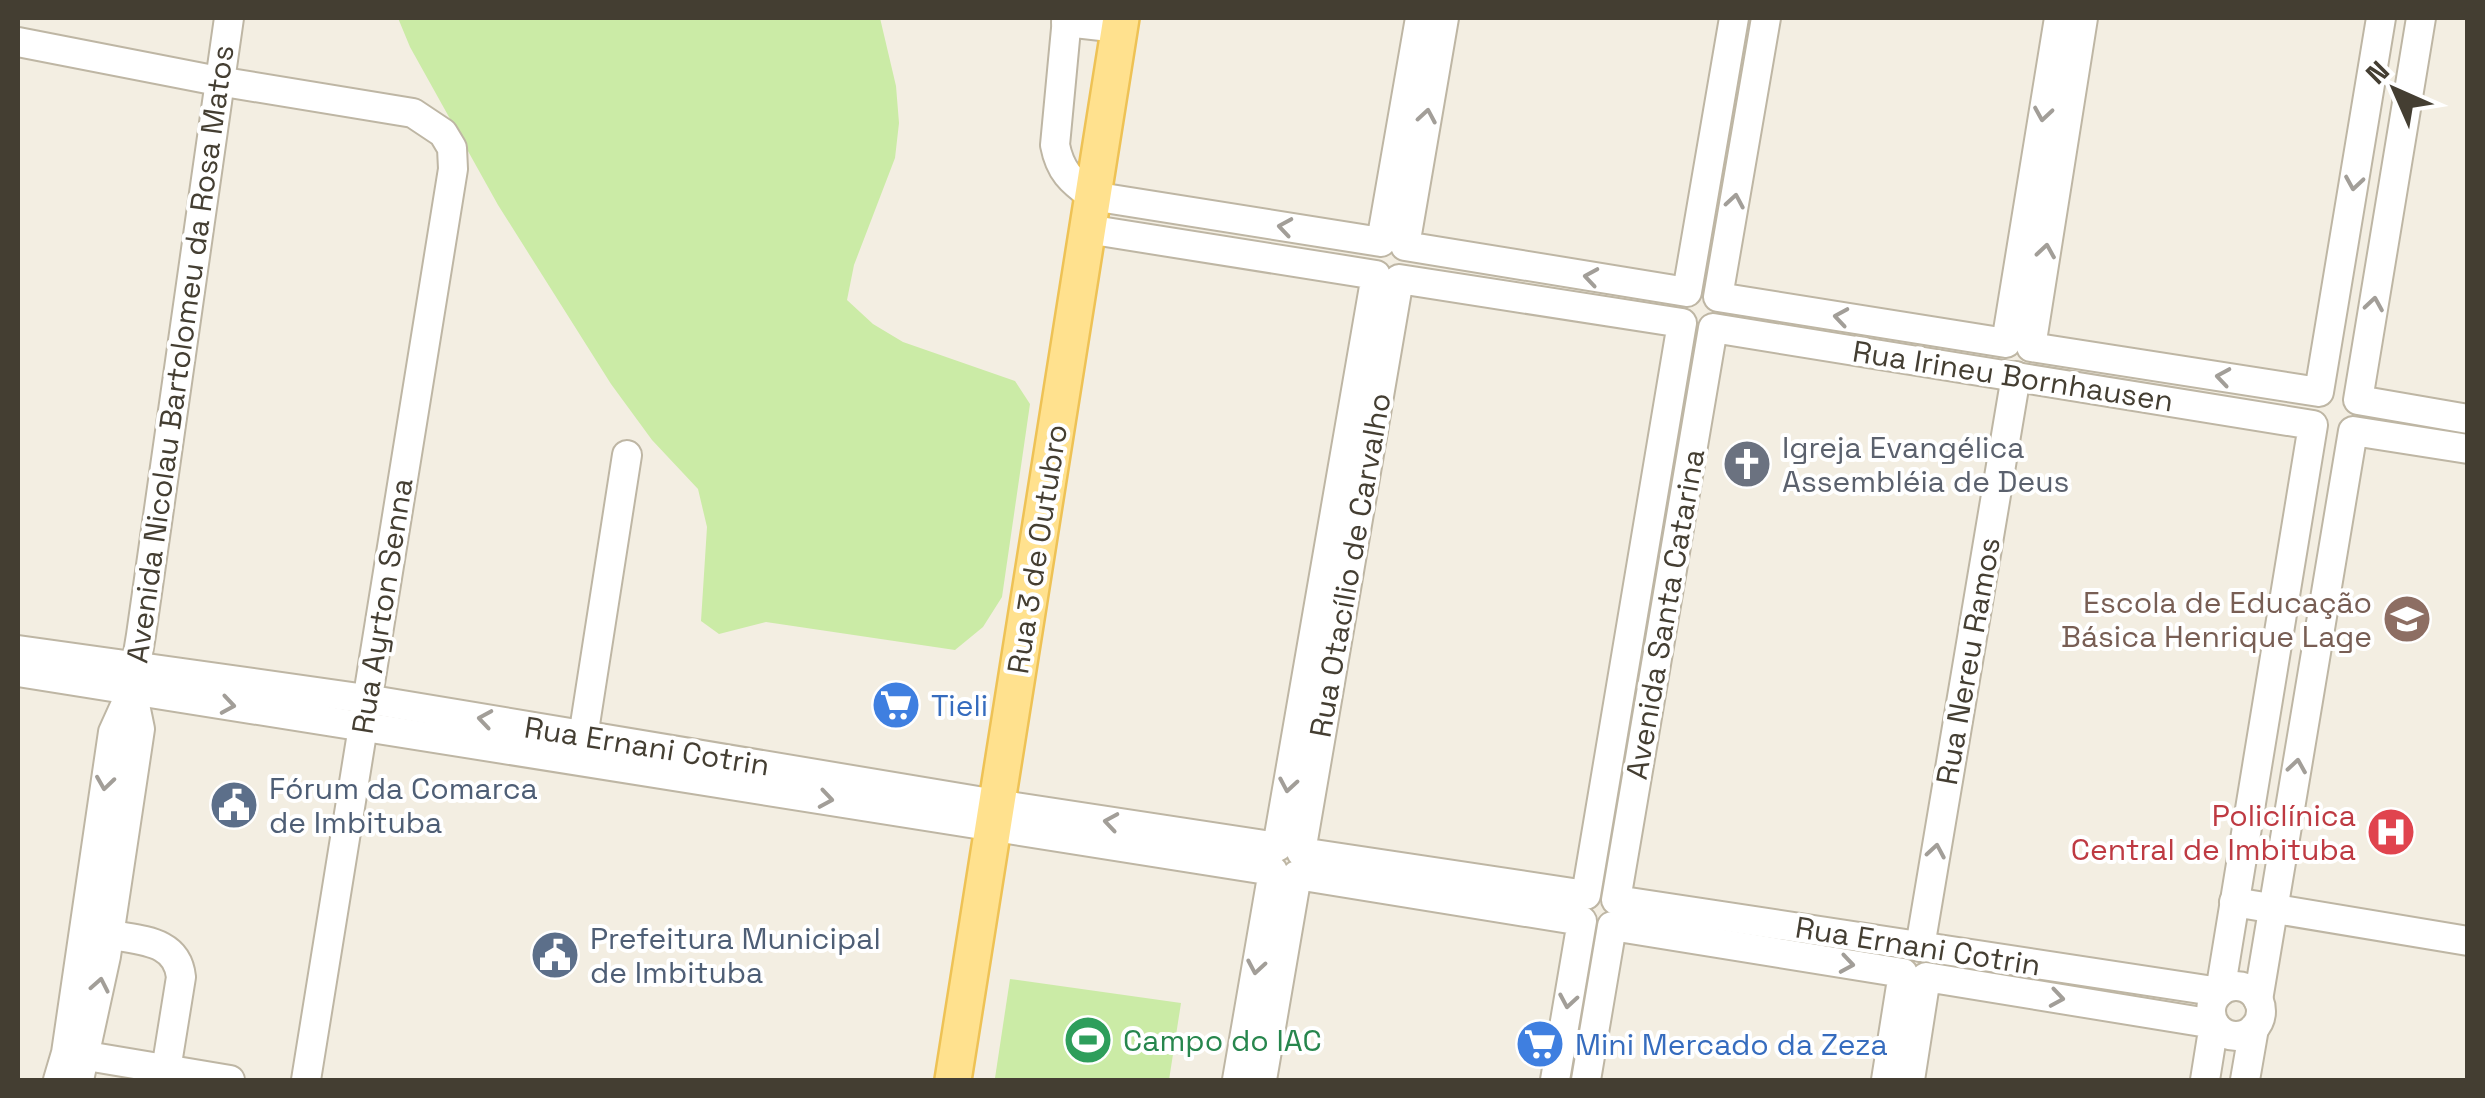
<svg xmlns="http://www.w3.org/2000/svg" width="2485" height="1098" font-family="'Space Grotesk',sans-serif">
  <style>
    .green { fill: #cbeba6 }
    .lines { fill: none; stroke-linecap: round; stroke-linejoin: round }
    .minor-casing { stroke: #beb6a4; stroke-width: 32 }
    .major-casing { stroke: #eec255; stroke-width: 40 }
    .minor { stroke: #fff; stroke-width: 28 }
    .major { stroke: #ffe18e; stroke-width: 35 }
    .oneway { stroke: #a29e98 }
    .labels { text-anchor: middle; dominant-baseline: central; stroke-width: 8; stroke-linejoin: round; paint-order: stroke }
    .street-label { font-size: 30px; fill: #443e32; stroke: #fff }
    .worship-label { font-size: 30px; fill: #5b616d; stroke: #fff; text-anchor: start }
    .education-label { font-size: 30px; fill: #785e54; stroke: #fff; text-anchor: end }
    .shop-label { font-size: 30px; fill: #366cbe; stroke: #fff; text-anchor: start }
    .service-label { font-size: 30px; fill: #4e5e75; stroke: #fff; text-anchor: start }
    .health-label { font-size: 30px; fill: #be3a42; stroke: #fff; text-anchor: end }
    .leisure-label { font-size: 30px; fill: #27864d; stroke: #fff; text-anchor: start }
  </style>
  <rect width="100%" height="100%" fill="#f3eee2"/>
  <g class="green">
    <polygon points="398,18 880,18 896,86 899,123 895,158 854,265 847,300 873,324 903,342 1015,381 1030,404 1002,597 983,627 955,650 766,622 719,634 701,621 707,527 698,489 652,440 611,384 498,205 410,47"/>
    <polygon points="1010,979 1181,1003 1169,1080 995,1078"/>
  </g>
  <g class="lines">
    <g class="minor-casing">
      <g id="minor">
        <path d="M1067,18L1055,145C1060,171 1071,181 1092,196L1381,242L1420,18"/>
        <polyline points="1444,18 1405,246 1687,292 1734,18"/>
        <polyline points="1766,18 1718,297 2006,343 2059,18"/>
        <polyline points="2083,18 2031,347 2319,392 2381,18"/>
        <polyline points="2421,18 2358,400 2468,419"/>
        <polyline points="1066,22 1119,28"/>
        <polyline points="18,42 218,81 413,113 443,133 452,148 453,169 306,1080"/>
        <polygon points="1399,279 1682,323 1586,895 1301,852"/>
        <polygon points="1713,328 2313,425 2220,992 1616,900"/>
        <polyline points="18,650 366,699 996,804 1277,847 1376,275 1087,229"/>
        <polyline points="18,672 1273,871 1237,1080"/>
        <polyline points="581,750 627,455"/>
        <polyline points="2234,902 2468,941"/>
        <path d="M108,934C139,941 177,939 181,977L166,1070"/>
        <polyline points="1920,947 2016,376"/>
        <circle cx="2236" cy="1011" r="25"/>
        <polyline points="2258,1000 2353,431 2468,449"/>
        <polyline points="69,1053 230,1080"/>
        <polyline points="58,1080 66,1053 113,732 132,690 141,635 229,18"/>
        <polyline points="79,1080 106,956 140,729 132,690"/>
        <polyline points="1262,1080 1297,875 1582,921 1555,1080"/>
        <polyline points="1586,1080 1612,926 1903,973 1886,1080"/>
        <polyline points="1910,1080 1926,977 2214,1024 2205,1080"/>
        <polyline points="2245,1080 2254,1028"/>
      </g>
    </g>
    <g class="major-casing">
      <polyline id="major" points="953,1080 1121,18"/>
    </g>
    <use href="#minor" class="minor"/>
    <use href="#major" class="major"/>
  </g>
  <defs><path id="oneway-chevron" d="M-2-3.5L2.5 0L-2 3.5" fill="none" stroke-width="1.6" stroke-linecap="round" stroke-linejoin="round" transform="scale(2.5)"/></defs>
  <g class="oneway">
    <use href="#oneway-chevron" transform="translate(2043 114) rotate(99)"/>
    <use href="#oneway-chevron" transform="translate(1427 116) rotate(-80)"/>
    <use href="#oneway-chevron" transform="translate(2354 183) rotate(99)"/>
    <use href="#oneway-chevron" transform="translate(1735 201) rotate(-80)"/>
    <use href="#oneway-chevron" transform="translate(1285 227) rotate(-171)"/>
    <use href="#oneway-chevron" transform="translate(2046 251) rotate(-81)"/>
    <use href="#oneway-chevron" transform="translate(1591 277) rotate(-171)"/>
    <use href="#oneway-chevron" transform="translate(2374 304) rotate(-81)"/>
    <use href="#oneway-chevron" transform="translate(1841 317) rotate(-171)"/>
    <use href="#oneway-chevron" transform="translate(2223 377) rotate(-171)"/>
    <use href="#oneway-chevron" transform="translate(228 705) rotate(9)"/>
    <use href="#oneway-chevron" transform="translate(485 719) rotate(-171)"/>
    <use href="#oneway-chevron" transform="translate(2297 766) rotate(-81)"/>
    <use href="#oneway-chevron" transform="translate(105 783) rotate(98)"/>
    <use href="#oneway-chevron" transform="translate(1288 785) rotate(100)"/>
    <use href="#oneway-chevron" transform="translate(826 799) rotate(9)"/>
    <use href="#oneway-chevron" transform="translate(1111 822) rotate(-171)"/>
    <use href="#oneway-chevron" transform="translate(1936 851) rotate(-80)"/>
    <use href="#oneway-chevron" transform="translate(1847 964) rotate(9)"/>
    <use href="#oneway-chevron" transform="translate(1256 967) rotate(100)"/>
    <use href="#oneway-chevron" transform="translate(100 985) rotate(-79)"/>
    <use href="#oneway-chevron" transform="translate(2057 998) rotate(9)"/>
    <use href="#oneway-chevron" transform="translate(1568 1001) rotate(100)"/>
  </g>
  <defs>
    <g id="church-disc" transform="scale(2.5)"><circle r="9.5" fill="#6b7280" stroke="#fff"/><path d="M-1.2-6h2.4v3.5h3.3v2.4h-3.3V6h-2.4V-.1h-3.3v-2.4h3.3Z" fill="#fff"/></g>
    <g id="school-disc" transform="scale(2.5)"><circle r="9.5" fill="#8d6e63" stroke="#fff"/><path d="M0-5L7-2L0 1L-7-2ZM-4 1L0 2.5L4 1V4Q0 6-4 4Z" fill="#fff"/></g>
    <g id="supermarket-disc" transform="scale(2.5)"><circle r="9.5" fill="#3f7fe0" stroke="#fff"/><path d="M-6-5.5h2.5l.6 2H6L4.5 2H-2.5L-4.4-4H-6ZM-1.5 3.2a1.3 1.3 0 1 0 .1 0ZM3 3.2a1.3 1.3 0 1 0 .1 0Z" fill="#fff"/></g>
    <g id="civic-disc" transform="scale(2.5)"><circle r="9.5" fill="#5c6f8a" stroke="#fff"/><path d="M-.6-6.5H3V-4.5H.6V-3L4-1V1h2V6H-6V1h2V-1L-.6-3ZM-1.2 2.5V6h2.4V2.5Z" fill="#fff"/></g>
    <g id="hospital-disc" transform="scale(2.5)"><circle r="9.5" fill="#e0444e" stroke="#fff"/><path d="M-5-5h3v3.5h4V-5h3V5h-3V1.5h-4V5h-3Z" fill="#fff"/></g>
    <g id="stadium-disc" transform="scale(2.5)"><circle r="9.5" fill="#2e9e5b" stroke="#fff"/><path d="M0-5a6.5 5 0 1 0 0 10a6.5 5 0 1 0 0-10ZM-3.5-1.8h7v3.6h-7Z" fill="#fff"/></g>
  </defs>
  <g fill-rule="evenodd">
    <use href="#church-disc" x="1747" y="464"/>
    <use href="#school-disc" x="2407" y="619"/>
    <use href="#supermarket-disc" x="896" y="705"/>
    <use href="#civic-disc" x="234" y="805"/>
    <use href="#hospital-disc" x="2391" y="832"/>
    <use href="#civic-disc" x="555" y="955"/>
    <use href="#stadium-disc" x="1088" y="1040"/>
    <use href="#supermarket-disc" x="1540" y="1044"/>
  </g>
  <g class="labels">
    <g class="street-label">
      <text transform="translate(180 354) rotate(-82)">Avenida Nicolau Bartolomeu da Rosa Matos</text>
      <text transform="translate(2013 376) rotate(9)">Rua Irineu Bornhausen</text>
      <text transform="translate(1037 549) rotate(-81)">Rua 3 de Outubro</text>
      <text transform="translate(1350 565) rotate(-80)">Rua Otacílio de Carvalho</text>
      <text transform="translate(382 606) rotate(-81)">Rua Ayrton Senna</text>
      <text transform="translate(1665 614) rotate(-80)">Avenida Santa Catarina</text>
      <text transform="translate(1968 661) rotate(-80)">Rua Nereu Ramos</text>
      <text transform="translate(647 746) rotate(9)">Rua Ernani Cotrin</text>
      <text transform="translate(1918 946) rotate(9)">Rua Ernani Cotrin</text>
    </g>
    <g class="worship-label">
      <text x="1782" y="447">Igreja Evangélica<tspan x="1782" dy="34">Assembléia de Deus</tspan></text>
    </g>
    <g class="education-label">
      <text x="2372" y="602">Escola de Educação<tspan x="2372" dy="34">Básica Henrique Lage</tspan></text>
    </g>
    <g class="shop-label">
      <text x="931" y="705">Tieli</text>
      <text x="1575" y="1044">Mini Mercado da Zeza</text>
    </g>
    <g class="service-label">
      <text x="269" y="788">Fórum da Comarca<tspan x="269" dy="34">de Imbituba</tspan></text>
      <text x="590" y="938">Prefeitura Municipal<tspan x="590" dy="34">de Imbituba</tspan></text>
    </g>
    <g class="health-label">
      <text x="2356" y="815">Policlínica<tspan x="2356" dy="34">Central de Imbituba</tspan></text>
    </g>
    <g class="leisure-label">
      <text x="1123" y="1040">Campo do IAC</text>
    </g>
  </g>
  <rect width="2485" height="1098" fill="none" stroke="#443e32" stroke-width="40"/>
  <g transform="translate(2395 90) rotate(315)" stroke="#ffffff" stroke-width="8" paint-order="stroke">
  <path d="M0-8L18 38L0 25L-18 38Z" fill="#443e32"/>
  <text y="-15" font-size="28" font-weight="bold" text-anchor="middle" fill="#443e32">N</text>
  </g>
</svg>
